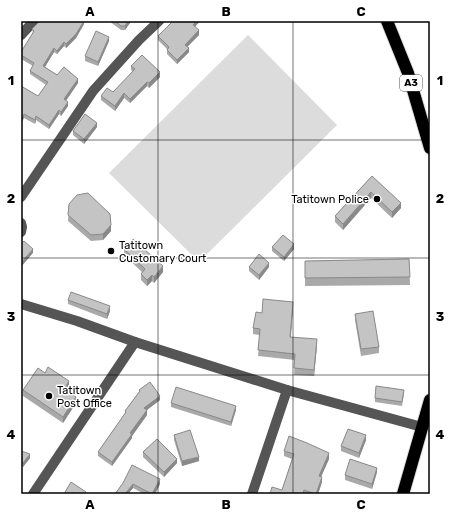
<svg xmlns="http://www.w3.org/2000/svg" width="451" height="515" font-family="Rubik,sans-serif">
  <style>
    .green { fill: #dcdcdc }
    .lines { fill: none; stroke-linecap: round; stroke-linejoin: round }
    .highway-casing { stroke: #dbdbdb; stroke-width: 14 }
    .minor { stroke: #555; stroke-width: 10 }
    .highway { stroke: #000; stroke-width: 12 }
    .wall { fill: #a9a9a9 }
    .shaded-wall { fill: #898989 }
    .building { fill: #c4c4c4; stroke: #898989 }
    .grid { fill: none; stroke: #000; stroke-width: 1; stroke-opacity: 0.55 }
    .poi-dot { fill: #000; stroke: #fff; stroke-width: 1.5 }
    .labels { text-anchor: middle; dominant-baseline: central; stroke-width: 3; stroke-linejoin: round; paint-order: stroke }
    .shield { fill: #fff; stroke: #4c4c4c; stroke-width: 1 }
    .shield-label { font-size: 10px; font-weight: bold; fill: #000 }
    .poi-label { font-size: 11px; fill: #000; stroke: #fff; text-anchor: start }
    .neatline { fill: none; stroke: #000; stroke-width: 1.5 }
    .grid-label { font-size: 13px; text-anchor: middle; font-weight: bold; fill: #000 }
  </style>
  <rect width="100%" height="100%" fill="#fff"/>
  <polygon class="green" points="248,35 337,125 199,262 109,173"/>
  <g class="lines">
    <g class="highway-casing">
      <g id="highway">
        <polyline points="387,21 408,73 430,148"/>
        <polyline points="403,494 430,400"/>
      </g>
    </g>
    <g class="minor">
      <polyline points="21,35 34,21"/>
      <polyline points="21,197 93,91 139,40 159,21"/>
      <polyline points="21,223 22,227 21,232"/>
      <polyline points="21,304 77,321 135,342 287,390 422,427"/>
      <polyline points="33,494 135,342"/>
      <polyline points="252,494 287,390"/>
    </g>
    <use href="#highway" class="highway"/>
  </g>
  <g class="wall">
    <polygon points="84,21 84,24 76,38 66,48 64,46 57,54 54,52 45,67 57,75 78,83 66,101 68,106 61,116 59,114 49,129 36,120 35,124 24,118 21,86 38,96 46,85 30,74 30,71 33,66 21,59 21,52 33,33 32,29"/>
    <polygon points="109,21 130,21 130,23 125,30 121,30"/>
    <polygon points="200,21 195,27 199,35 187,47 189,52 177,64 167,54 167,49 158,40 158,36"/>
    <polygon points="109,41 98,66 85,61 85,56"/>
    <polygon points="131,66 160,77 149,88 147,86 130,103 124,98 115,111 101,100 101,96 113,92 133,72 131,70"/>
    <polygon points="97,127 84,144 73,135 73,131"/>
    <polygon points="372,176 401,208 392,218 371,198 343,230 335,222 335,216"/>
    <polygon points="69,204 111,231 103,240 91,241 68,221"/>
    <polygon points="272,247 294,249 284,261 272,251"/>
    <polygon points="124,249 163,272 154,283 152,281 147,286 141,280 141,274 142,272 124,255"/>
    <polygon points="409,259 410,285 305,286 305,261"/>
    <polygon points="249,267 269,267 259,280 249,271"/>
    <polygon points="68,300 110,311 107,319 68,304"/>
    <polygon points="293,308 291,337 317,345 314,376 294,375 295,360 258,356 260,335 253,334 253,328 262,313"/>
    <polygon points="355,314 379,347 379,353 361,356 355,320"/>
    <polygon points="45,373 69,387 67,391 76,403 63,423 23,396 23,390"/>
    <polygon points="139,390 160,400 147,410 147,415 132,436 132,438 112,466 98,456 98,452 125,414 125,411 139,392"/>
    <polygon points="404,394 402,406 375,402 375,398"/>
    <polygon points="171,403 236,410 231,426 171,407"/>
    <polygon points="174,435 199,461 182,466 174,440"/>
    <polygon points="366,440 359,458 341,451 341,446"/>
    <polygon points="21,451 30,458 23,467 21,465"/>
    <polygon points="284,451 329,459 321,477 322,482 318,494 270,494 282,490 292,459 284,456"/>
    <polygon points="143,452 177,463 164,477 143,457"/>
    <polygon points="377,472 372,489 345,480 345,475"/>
    <polygon points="123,483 160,484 155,494 144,494 133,488 128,494 115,494"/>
  </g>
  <g class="shaded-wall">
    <polygon points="84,21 84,24 76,38 66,48 66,44"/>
    <polygon points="128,21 130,21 130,23 125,30 125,26"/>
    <polygon points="196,21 200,21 193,29 193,25"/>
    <polygon points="199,30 199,35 185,49 185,45"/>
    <polygon points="109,37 109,41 98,66 98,62"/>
    <polygon points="64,42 64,46 57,54 57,51"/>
    <polygon points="54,48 54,52 43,70 43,66"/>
    <polygon points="189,48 189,52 177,64 177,60"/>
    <polygon points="160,72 160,77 149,88 149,83"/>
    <polygon points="78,79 78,83 64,103 64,99"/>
    <polygon points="147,82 147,86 130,103 130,99"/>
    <polygon points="124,93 124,98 115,111 115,106"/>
    <polygon points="68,102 68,106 61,116 61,112"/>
    <polygon points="59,110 59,114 49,129 49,125"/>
    <polygon points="24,114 24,118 21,124 21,120"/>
    <polygon points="36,116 36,120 35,124 35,120"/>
    <polygon points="97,123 97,127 84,144 84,139"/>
    <polygon points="371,192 371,198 343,230 343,224"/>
    <polygon points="401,203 401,208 392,218 392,212"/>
    <polygon points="111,225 111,231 103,240 103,234"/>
    <polygon points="294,244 294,249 284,261 284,257"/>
    <polygon points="33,249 33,253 21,267 21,263"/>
    <polygon points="269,263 269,267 259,280 259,275"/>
    <polygon points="163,266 163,272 154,283 154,277"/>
    <polygon points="152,275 152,281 147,286 147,280"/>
    <polygon points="293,302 293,308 290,343 290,337"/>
    <polygon points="110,306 110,311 107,319 107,314"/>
    <polygon points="317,339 317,345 314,376 314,370"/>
    <polygon points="69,381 69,387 64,395 64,389"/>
    <polygon points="160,396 160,400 144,412 144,408"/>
    <polygon points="76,397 76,403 63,423 63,417"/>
    <polygon points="236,406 236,410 231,426 231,422"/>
    <polygon points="147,410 147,415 132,436 132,438 112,466 112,462 130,433"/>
    <polygon points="366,435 366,440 359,458 359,453"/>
    <polygon points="329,453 329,459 319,481 319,476"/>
    <polygon points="30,454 30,458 23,467 23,463"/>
    <polygon points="199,457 199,461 182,466 182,461"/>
    <polygon points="177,459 177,463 164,477 164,472"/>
    <polygon points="377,468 377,472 372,489 372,484"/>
    <polygon points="322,477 322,482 318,494 316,494"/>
    <polygon points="160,479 160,484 155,494 152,494"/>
    <polygon points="133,484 133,488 128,494 125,494"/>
  </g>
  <g class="building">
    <polygon points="40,21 84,21 76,34 66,44 64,42 57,51 54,48 43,66 57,75 64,67 78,79 64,99 68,102 61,112 59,110 49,125 36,116 35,120 24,114 21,120 21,86 38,96 48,82 30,71 34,63 21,55 21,52 34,31 32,29"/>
    <polygon points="115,21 128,21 125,26 121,26"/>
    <polygon points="173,21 196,21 193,25 199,30 185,45 189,48 177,60 167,50 169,47 158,36"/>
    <polygon points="96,31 109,37 98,62 85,56"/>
    <polygon points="142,55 160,72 149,83 147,82 130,99 124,93 115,106 101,96 107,88 113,92 135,69 131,66"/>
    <polygon points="85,114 97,123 84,139 73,131"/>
    <polygon points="372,176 401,203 392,212 371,192 343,224 335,216"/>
    <polygon points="88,193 110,214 111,225 103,234 91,235 68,215 69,204 77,195"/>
    <polygon points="283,235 294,244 284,257 272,247"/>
    <polygon points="133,239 163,266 154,277 152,275 147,280 141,274 145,269 124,249"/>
    <polygon points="24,241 33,249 21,263 21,244"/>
    <polygon points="259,254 269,263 259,275 249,267"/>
    <polygon points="409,259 410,277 305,278 305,261"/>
    <polygon points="71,292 110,306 107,314 68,300"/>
    <polygon points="263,299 293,302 290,337 317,339 314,370 294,368 295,354 258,350 260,329 253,328 256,312 262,313"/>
    <polygon points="373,311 379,347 361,349 355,314"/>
    <polygon points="48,367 69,381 64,389 76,397 63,417 23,390 38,368 45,373"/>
    <polygon points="150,382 160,396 144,408 147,410 130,433 132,434 112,462 98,452 126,412 125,411 140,391 139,390"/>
    <polygon points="376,386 404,390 402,402 375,398"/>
    <polygon points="176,387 236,406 231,422 171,403"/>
    <polygon points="348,429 366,435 359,453 341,446"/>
    <polygon points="190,430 199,457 182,461 174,435"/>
    <polygon points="289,436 307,443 329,453 319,476 322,477 316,494 304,490 303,494 270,494 272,487 282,490 294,454 284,451"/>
    <polygon points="157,439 177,459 164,472 143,452"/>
    <polygon points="21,451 30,454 23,463 21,462"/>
    <polygon points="350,459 377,468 372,484 345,475"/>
    <polygon points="132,465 160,479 152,494 133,484 125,494 115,494 123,483"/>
    <polygon points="71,482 86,492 85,494 67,494 65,492"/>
  </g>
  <path class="grid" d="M158,21V494M293,21V494M21,140H430M21,258H430M21,375H430"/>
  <g class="poi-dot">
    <circle cx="377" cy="199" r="4"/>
    <circle cx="111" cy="251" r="4"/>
    <circle cx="49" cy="396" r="4"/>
  </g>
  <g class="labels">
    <rect class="shield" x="400" y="75" width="22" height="16" rx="3"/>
    <g class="shield-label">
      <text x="411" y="83">A3</text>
    </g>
    <g class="poi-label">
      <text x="369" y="199" text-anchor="end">Tatitown Police</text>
      <text x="119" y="245">Tatitown<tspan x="119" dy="13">Customary Court</tspan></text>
      <text x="57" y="390">Tatitown<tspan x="57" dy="13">Post Office</tspan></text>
    </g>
  </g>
  <rect width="451" height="515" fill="none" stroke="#ffffff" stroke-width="44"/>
  <rect x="22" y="22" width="407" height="471" class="neatline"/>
  <g class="grid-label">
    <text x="90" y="16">A</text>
    <text x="226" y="16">B</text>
    <text x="361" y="16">C</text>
    <text x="11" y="85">1</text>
    <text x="440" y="85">1</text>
    <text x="11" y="203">2</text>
    <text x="440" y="203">2</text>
    <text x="11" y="321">3</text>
    <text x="440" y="321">3</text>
    <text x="11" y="439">4</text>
    <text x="440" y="439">4</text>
    <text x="90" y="509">A</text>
    <text x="226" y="509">B</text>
    <text x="361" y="509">C</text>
  </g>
</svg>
